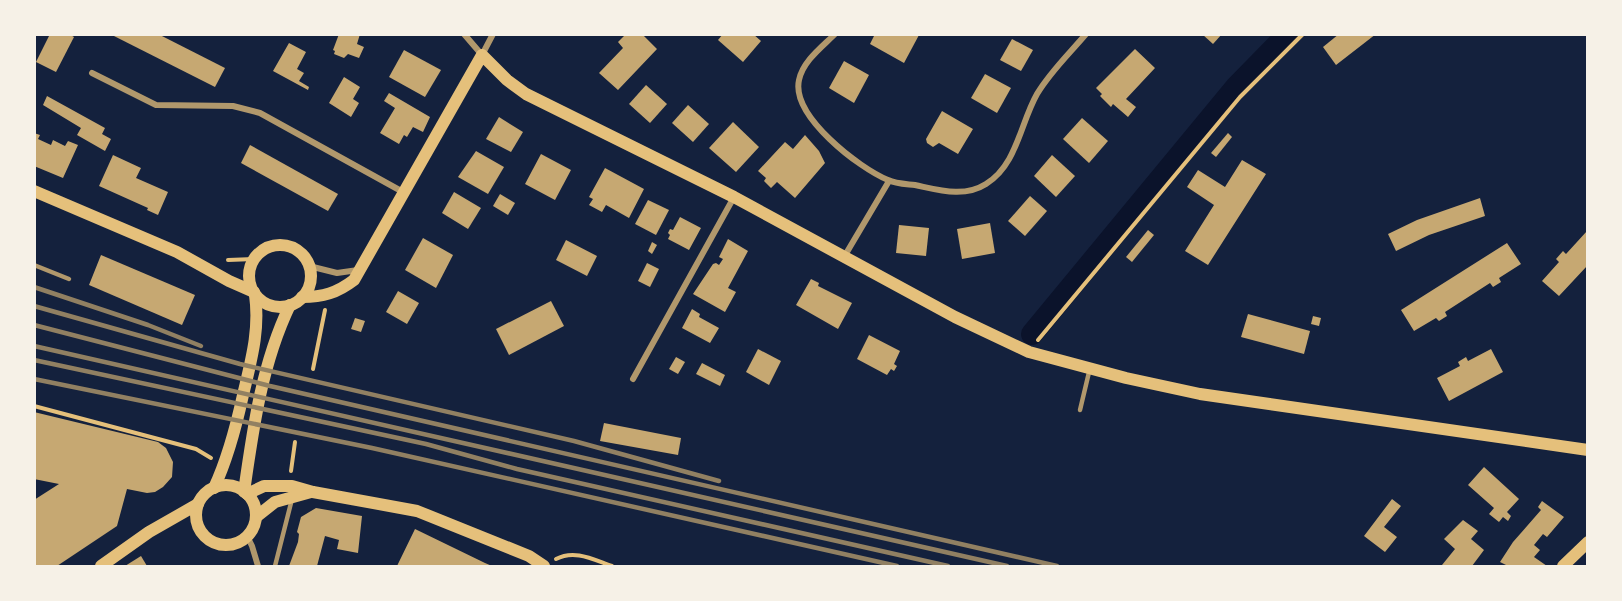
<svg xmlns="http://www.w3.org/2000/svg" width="1622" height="601" font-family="Poppins,sans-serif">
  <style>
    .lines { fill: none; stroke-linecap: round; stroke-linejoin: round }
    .canal { stroke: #0b132b; stroke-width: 22 }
    .building { fill: #c6a872 }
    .path { stroke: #e5c07b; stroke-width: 4 }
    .service { stroke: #b1986c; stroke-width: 4.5 }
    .minor { stroke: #b1986c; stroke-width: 6 }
    .secondary { stroke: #e5c07b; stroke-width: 12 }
    .rail { stroke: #918062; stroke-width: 4.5 }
  </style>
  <rect width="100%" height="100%" fill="#14213d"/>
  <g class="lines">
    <polyline class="canal" points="1032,334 1236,87 1288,34"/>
  </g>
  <g class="building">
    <polygon points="50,34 69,34 74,37 56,72 36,62"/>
    <polygon points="110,34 158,34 225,68 215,87"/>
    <polygon points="339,34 360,34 357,44 364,47 359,58 348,54 344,58 334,54 335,51 333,50"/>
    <polygon points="626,34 642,34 657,49 618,90 599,73 623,48 618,42"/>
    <polygon points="723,34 753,34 761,41 743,62 718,40"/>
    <polygon points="875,34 917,34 919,35 904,63 870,44"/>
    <polygon points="1202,34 1222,34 1213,44"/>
    <polygon points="1339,34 1376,34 1336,65 1323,47"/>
    <polygon points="1012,39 1033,50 1021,71 1000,60"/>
    <polygon points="289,43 306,52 297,69 304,73 299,81 309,87 308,90 273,71"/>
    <polygon points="1135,49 1155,68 1126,99 1136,107 1128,117 1113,104 1111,107 1100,96 1102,94 1096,88"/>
    <polygon points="404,50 441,70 425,97 389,77"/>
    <polygon points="844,61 869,75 854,103 829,88"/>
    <polygon points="985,74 1011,88 997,113 971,98"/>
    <polygon points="344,77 360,87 353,99 359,103 351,117 329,103"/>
    <polygon points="646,85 667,104 650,123 629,104"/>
    <polygon points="389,93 430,117 423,132 413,127 407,137 404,135 399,144 380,133 395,108 384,101"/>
    <polygon points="47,96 105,128 102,134 111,139 105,151 77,135 81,128 43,105"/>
    <polygon points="688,105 709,124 693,142 672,123"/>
    <polygon points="942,111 973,129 958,154 939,143 933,147 927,143 926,139"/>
    <polygon points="499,117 523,132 511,152 486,139"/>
    <polygon points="1082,118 1108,141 1089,163 1063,139"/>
    <polygon points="733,122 759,147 736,172 709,148"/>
    <polygon points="34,133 40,135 38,139 51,145 53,140 65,146 68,141 78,145 63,178 34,166"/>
    <polygon points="1228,133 1232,137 1216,157 1211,153"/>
    <polygon points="805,135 819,151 825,163 795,198 777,182 771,188 764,181 766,178 758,171 785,142 793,149"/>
    <polygon points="250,145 338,194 328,211 241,163"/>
    <polygon points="476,151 504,167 488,194 458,177"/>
    <polygon points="541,154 571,170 555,200 525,184"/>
    <polygon points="113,155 141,168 136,178 168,192 158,215 147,210 148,208 99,186"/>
    <polygon points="1052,155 1075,176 1056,197 1034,176"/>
    <polygon points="1242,160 1266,174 1208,265 1185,251 1214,205 1187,187 1198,170 1225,187"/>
    <polygon points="605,168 644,189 629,218 606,205 602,212 589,205 593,199 589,197"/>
    <polygon points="454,192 481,208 468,229 442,213"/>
    <polygon points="500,194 515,203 508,215 493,206"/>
    <polygon points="1030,196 1047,211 1025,236 1008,221"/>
    <polygon points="1480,198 1485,216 1429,235 1396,251 1388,234 1417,220"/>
    <polygon points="648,200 669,210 656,235 635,224"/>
    <polygon points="680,217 701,228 689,250 668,239 670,235 668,233 670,229 673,230"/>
    <polygon points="990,223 995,253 962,259 957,229"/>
    <polygon points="899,225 929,228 926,256 896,253"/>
    <polygon points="1148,230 1154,235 1132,262 1126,257"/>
    <polygon points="1587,231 1587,266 1559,296 1542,281 1559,262 1556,259 1563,251 1566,254"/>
    <polygon points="423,238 453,255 436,288 405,270"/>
    <polygon points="728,239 748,251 728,288 736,292 725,312 693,294 713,264 716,263 719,265 723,259 719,257"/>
    <polygon points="566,240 597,256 587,276 556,260"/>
    <polygon points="652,242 657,245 652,254 648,251"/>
    <polygon points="1507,243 1521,264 1499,278 1501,282 1493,287 1490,283 1445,312 1447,316 1439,321 1436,318 1414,331 1401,310"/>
    <polygon points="101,255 195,295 182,325 89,285"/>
    <polygon points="647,263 659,269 650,287 638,281"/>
    <polygon points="811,279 819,283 818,286 852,303 838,329 796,305"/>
    <polygon points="398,291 419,303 407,324 386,312"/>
    <polygon points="551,301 564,326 509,355 496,329"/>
    <polygon points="692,309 700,314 699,317 719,328 710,343 682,328"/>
    <polygon points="1248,314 1310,331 1304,354 1241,337"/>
    <polygon points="1313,316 1321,318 1319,326 1311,324"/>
    <polygon points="355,318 365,321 361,332 351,329"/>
    <polygon points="869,335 900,351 894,364 897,366 894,371 891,369 887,375 857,359"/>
    <polygon points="758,349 781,361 769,385 746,372"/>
    <polygon points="1491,349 1503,372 1449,401 1437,378 1460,366 1458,362 1466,357 1468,361"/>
    <polygon points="676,357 685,362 678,374 669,369"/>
    <polygon points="702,363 725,375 720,386 696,374"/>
    <polygon points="34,412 158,442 166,448 173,462 172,477 163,487 155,492 147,493 127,489 117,526 57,566 34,566 34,500 59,484 34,479"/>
    <polygon points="604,423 681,438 678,455 600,441"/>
    <polygon points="1484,467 1519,499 1507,512 1511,516 1508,521 1503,517 1499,522 1489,514 1494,508 1468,485"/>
    <polygon points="1392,499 1401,506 1384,527 1397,537 1385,552 1364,536"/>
    <polygon points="1542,501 1564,517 1547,537 1543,534 1534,545 1540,550 1534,557 1547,566 1508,566 1500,562 1513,542 1541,510 1538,507"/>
    <polygon points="316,508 362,516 358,553 337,549 339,540 325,536 317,566 289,566 298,542 299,534 297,532 301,517"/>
    <polygon points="1463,520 1478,531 1471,539 1484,550 1472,566 1445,566 1442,565 1455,549 1444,539"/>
    <polygon points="415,529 485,563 492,566 397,566"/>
    <polygon points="141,556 147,566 125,566"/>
  </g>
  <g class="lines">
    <g class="path">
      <polyline points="228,260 254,259"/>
      <polyline points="1038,340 1240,97 1303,34"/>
      <polyline points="313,369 325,310"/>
      <polyline points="34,406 196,449 211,458"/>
      <polyline points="291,471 295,442"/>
      <path d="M556,559C575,549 594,560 612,566"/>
    </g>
    <g class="service">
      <polyline points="34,265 69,279"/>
      <polyline points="1080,410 1090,368"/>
      <polyline points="275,566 292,499"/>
    </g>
    <g class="minor">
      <polyline points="464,34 482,55 493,34"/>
      <path d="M835,34C822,47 803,61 799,80C791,116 859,168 888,180C896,184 907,184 915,185C939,190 964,198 986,184C1017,165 1020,124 1037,94C1050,72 1069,54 1086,34"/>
      <polyline points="92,73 156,105 233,106 260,113 403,192"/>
      <polyline points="844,257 889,181"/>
      <polyline points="309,266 337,273 358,270"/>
      <polyline points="633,379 734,197"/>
      <polyline points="247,536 252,546 258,566"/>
    </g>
    <g class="secondary">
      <polyline points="34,191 177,252 229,281 254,292"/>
      <circle cx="280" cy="276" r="31"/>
      <path d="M302,297C323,297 337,293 354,280L482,55L507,80L526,94L734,197L955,317L1029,352L1126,378L1200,394L1588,450"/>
      <circle cx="226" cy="515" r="30"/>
      <path d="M214,488C228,458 236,427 243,395C251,361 260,330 255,295"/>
      <path d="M244,492C253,428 262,363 290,305"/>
      <polyline points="247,494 264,486 292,486 313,492 417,511 529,556 544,566"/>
      <polyline points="256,517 275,502 311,492"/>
      <polyline points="101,566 149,532 198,504"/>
      <polyline points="1563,566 1588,542"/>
    </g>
    <g class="rail">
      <polyline points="34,287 148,325 201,346"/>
      <polyline points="34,306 240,364 574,441 719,481"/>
      <polyline points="34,325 270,386 1057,566"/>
      <polyline points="34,346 1007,566"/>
      <polyline points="34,360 426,444 517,469 948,566"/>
      <polyline points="34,379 372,448 897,566"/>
    </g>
  </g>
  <rect width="1622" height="601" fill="none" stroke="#f6f1e7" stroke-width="72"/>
</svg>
